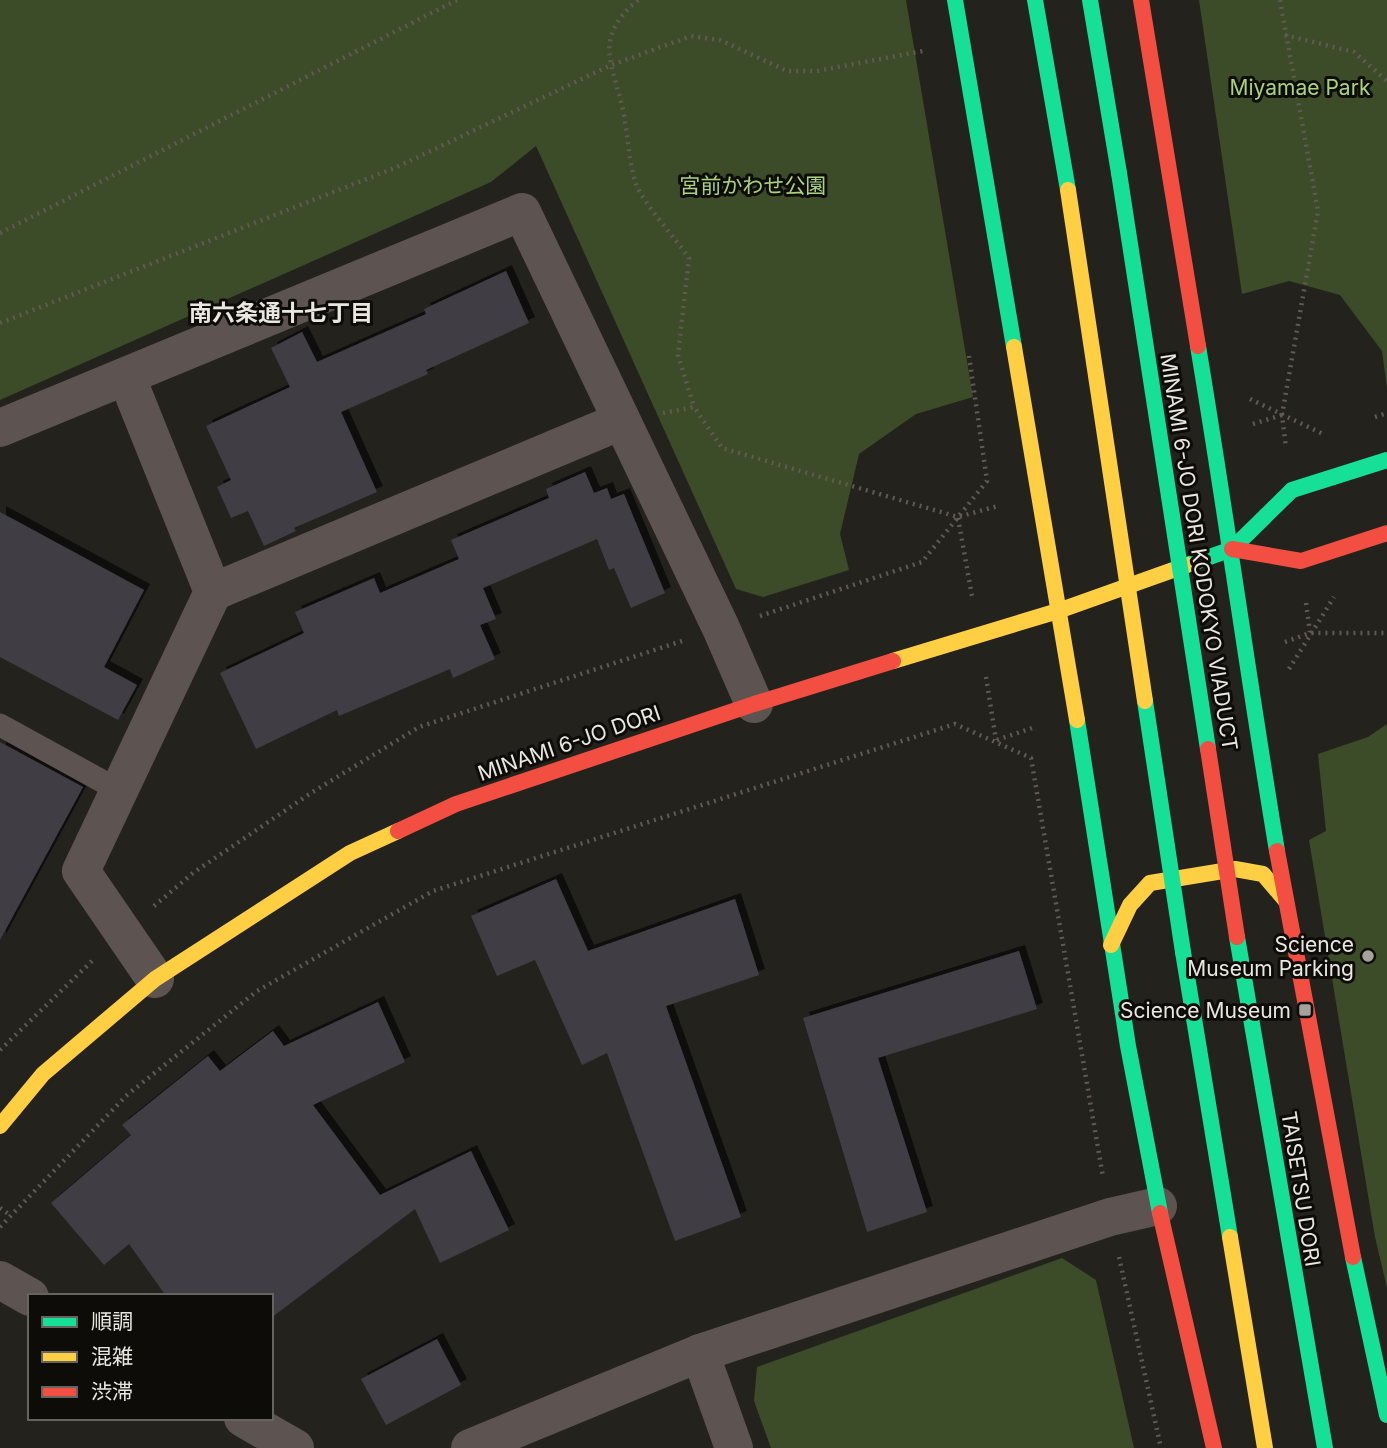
<svg xmlns="http://www.w3.org/2000/svg" width="1387" height="1448" font-family="Inter,'Noto Sans JP',sans-serif">
  <style>
    .green { fill: #3c4c28 }
    .building { fill: #403c45; filter: url(#shadow) }
    .lines { fill: none; stroke-linecap: round; stroke-linejoin: round }
    .path { stroke: #605955; stroke-width: 4.5; stroke-dasharray: 2 5; stroke-linecap: butt }
    .lane { stroke: #5d5350; stroke-width: 23 }
    .street { stroke: #5d5350; stroke-width: 38 }
    .fast { stroke: #16e098; stroke-width: 16 }
    .slow { stroke: #ffcf43; stroke-width: 16 }
    .jam { stroke: #f24e42; stroke-width: 16 }
    .fast-bridge { stroke: #16e098; stroke-width: 16 }
    .slow-bridge { stroke: #ffcf43; stroke-width: 16 }
    .jam-bridge { stroke: #f24e42; stroke-width: 16 }
    .poi-dot { fill: #a5a29c; stroke: #0e0c08; stroke-width: 2.5 }
    .labels { text-anchor: middle; dominant-baseline: central; stroke-width: 6; stroke-linejoin: round; paint-order: stroke }
    .park-label { font-size: 21px; fill: #a9d376; stroke: #0e0c08 }
    .street-label { font-size: 21px; fill: #eae7e1; stroke: #0e0c08 }
    .poi-label { font-size: 21px; fill: #eae7e1; stroke: #0e0c08; text-anchor: end }
    .neighbourhood-label { font-size: 23px; font-weight: bold; fill: #eae7e1; stroke: #0e0c08 }
  </style>
  <defs>
    <filter id="shadow"><feDropShadow dx="6" dy="-6" stdDeviation="0" flood-color="#0009"/></filter>
  </defs>
  <rect width="100%" height="100%" fill="#24221d"/>
  <g class="green">
    <polygon points="0,0 906,0 973,397 916,414 859,454 840,534 849,570 763,597 736,589 536,146 491,182 0,400"/>
    <polygon points="1199,0 1387,0 1387,388 1382,351 1340,295 1289,281 1242,294"/>
    <polygon points="1387,724 1387,1288 1375,1237 1309,840 1326,831 1318,754 1368,737"/>
    <polygon points="1062,1258 1096,1280 1134,1448 771,1448 754,1401 757,1367"/>
  </g>
  <g class="building">
    <polygon points="506,271 529,323 426,370 428,374 341,412 377,492 294,528 296,531 264,546 248,511 231,518 217,487 231,480 206,426 290,387 271,348 302,332 317,362 426,314 424,309"/>
    <polygon points="585,472 594,493 607,488 611,499 624,494 665,593 631,608 614,568 609,570 597,539 483,588 496,619 480,625 495,659 453,678 450,669 339,716 337,710 256,749 220,673 304,633 295,612 374,578 380,593 459,559 451,540 549,498 546,489"/>
    <polygon points="0,512 144,590 104,667 137,685 118,720 0,657"/>
    <polygon points="0,742 83,787 0,940"/>
    <polygon points="556,879 588,951 735,899 759,975 666,1006 741,1217 675,1241 607,1053 582,1065 535,960 497,976 471,916"/>
    <polygon points="1019,951 1037,1009 878,1058 927,1212 867,1232 803,1018"/>
    <polygon points="378,1002 405,1062 313,1105 380,1195 471,1151 509,1230 440,1263 415,1209 271,1318 271,1296 166,1296 129,1244 104,1265 51,1203 131,1135 122,1125 208,1056 220,1071 273,1031 284,1046"/>
    <polygon points="437,1339 461,1385 386,1425 361,1379"/>
  </g>
  <g class="lines">
    <g class="path">
      <path d="M638,0C590,40 615,66 624,115C628,137 629,163 636,184C643,203 676,239 689,258L678,355L694,407"/>
      <polyline points="1280,0 1318,211 1282,415 1286,448"/>
      <polyline points="1285,35 1354,52 1387,81"/>
      <polyline points="0,233 457,0"/>
      <polyline points="0,323 397,167 609,66 691,36 720,40 787,71 817,71 923,51"/>
      <polyline points="1250,399 1323,434"/>
      <polyline points="663,413 694,407 722,448 958,517 998,506"/>
      <polyline points="1375,417 1387,413"/>
      <polyline points="1253,424 1282,415"/>
      <polyline points="958,518 972,596"/>
      <polyline points="1306,603 1310,632"/>
      <polyline points="760,616 922,562 987,481 969,356"/>
      <polyline points="1285,642 1310,633 1387,633"/>
      <polyline points="1289,669 1334,597"/>
      <polyline points="986,677 996,740"/>
      <polyline points="997,740 1035,727"/>
      <polyline points="154,906 193,873 311,793 419,727 682,641"/>
      <polyline points="0,1050 92,961"/>
      <polyline points="0,1208 10,1215"/>
      <polyline points="0,1227 127,1095 257,991 433,891 955,724 1031,758 1103,1177"/>
      <polyline points="1119,1257 1161,1448"/>
    </g>
    <polyline class="lane" points="0,725 120,791"/>
    <g class="street">
      <polyline points="127,378 213,592 81,871 155,979"/>
      <polyline points="0,428 522,212 721,628 754,704"/>
      <polyline points="213,592 621,421"/>
      <polyline points="0,1280 30,1297"/>
      <polyline points="700,1353 734,1448"/>
      <polyline points="243,1418 295,1448"/>
      <polyline points="470,1448 700,1353 1110,1217 1158,1206"/>
    </g>
    <g class="fast">
      <polyline points="955,0 1014,347"/>
      <polyline points="1035,0 1068,190"/>
      <polyline points="1090,0 1119,173"/>
      <path d="M1198,346C1226,514 1249,683 1277,851"/>
      <polyline points="1187,565 1232,549 1292,490 1387,460"/>
      <polyline points="1077,720 1128,1046 1160,1213"/>
      <polyline points="1237,937 1325,1448"/>
      <polyline points="1183,952 1230,1237"/>
      <polyline points="1353,1257 1387,1415"/>
    </g>
    <g class="slow">
      <polyline points="1014,347 1077,720"/>
      <polyline points="893,661 1058,611 1187,565"/>
      <polyline points="1111,945 1130,905 1150,883 1235,869 1263,874 1286,901"/>
      <polyline points="0,1126 43,1074 155,979 350,853 398,831"/>
      <polyline points="1230,1237 1265,1448"/>
    </g>
    <g class="jam">
      <polyline points="1141,0 1198,346"/>
      <polyline points="1232,549 1301,561 1387,533"/>
      <polyline points="398,831 456,804 754,704 893,661"/>
      <polyline points="1277,851 1353,1257"/>
      <polyline points="1160,1213 1214,1448"/>
    </g>
    <g class="fast-bridge">
      <polyline points="1119,173 1208,749"/>
      <polyline points="1145,701 1183,952"/>
    </g>
    <polyline class="slow-bridge" points="1068,190 1145,701"/>
    <polyline class="jam-bridge" points="1208,749 1237,937"/>
  </g>
  <g class="poi-dot">
    <circle cx="1368" cy="956" r="7"/>
    <rect x="1298" y="1003" width="14" height="14" rx="3.5"/>
  </g>
  <g class="labels">
    <g class="park-label">
      <text x="1300" y="87">Miyamae Park</text>
      <text x="753" y="185">宮前かわせ公園</text>
    </g>
    <g class="street-label">
      <text transform="translate(1199 552) rotate(81)">MINAMI 6-JO DORI KODOKYO VIADUCT</text>
      <text transform="translate(569 743) rotate(-19)">MINAMI 6-JO DORI</text>
      <text transform="translate(1301 1189) rotate(81)">TAISETSU DORI</text>
    </g>
    <g class="poi-label">
      <text x="1354" y="944">Science<tspan x="1354" dy="24">Museum Parking</tspan></text>
      <text x="1291" y="1010">Science Museum</text>
    </g>
    <g class="neighbourhood-label">
      <text x="281" y="313">南六条通十七丁目</text>
    </g>
  </g>
  <rect x="28" y="1294" width="245" height="126" fill="#0e0c08" stroke="#66645f" stroke-width="2"/>
  <rect x="42" y="1317" width="35" height="10" fill="#16e098" stroke="#66645f" stroke-width="2"/>
  <text x="91" y="1329" font-size="21" fill="#eae7e1">順調</text>
  <rect x="42" y="1352" width="35" height="10" fill="#ffcf43" stroke="#66645f" stroke-width="2"/>
  <text x="91" y="1364" font-size="21" fill="#eae7e1">混雑</text>
  <rect x="42" y="1387" width="35" height="10" fill="#f24e42" stroke="#66645f" stroke-width="2"/>
  <text x="91" y="1399" font-size="21" fill="#eae7e1">渋滞</text>
</svg>
